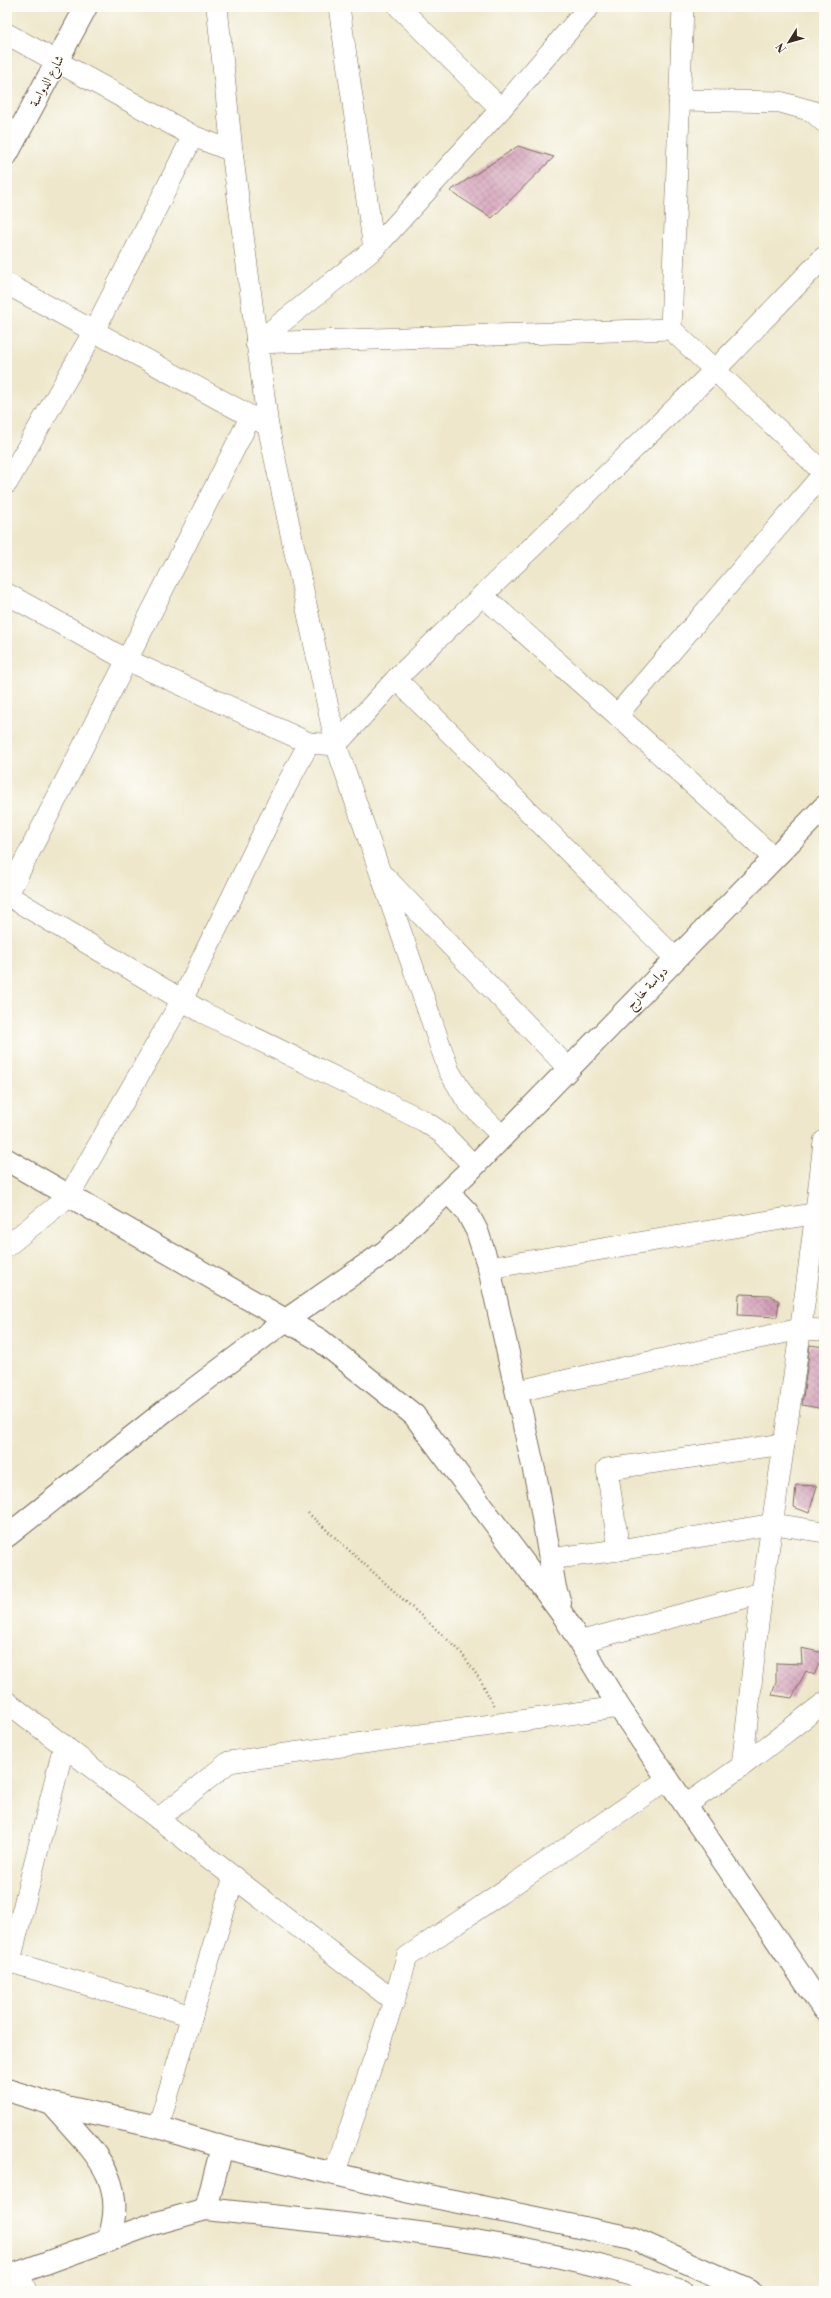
<svg xmlns="http://www.w3.org/2000/svg" width="831" height="2298" font-family="'Libre Bodoni',Amiri,serif">
  <style>
    .building { fill: url(#building-cross-hatch) }
    .lines { fill: none; stroke-linecap: round; stroke-linejoin: round }
    .street-casing { stroke: #7a6c5b; stroke-width: 22 }
    .secondary-casing { stroke: #7a6c5b; stroke-width: 24 }
    .primary-casing { stroke: #7a6c5b; stroke-width: 24 }
    .path { stroke: #7a6c5b; stroke-width: 2.5; stroke-dasharray: 1 3; stroke-linecap: butt }
    .street { stroke: #fff; stroke-width: 21 }
    .secondary { stroke: #fff; stroke-width: 22 }
    .primary { stroke: #fff; stroke-width: 22 }
    .labels { text-anchor: middle; dominant-baseline: central; stroke-width: 3; stroke-linejoin: round; paint-order: stroke }
    .street-label { font-size: 13px; fill: #3b2a1e; stroke: #fdfcf7 }
  </style>
  <defs>
    <pattern id="building-cross-hatch" width="8" height="8" patternUnits="userSpaceOnUse"><rect width="8" height="8" fill="#d39fb7"/><path d="M0 0l8 8M0 8l8-8" fill="none" stroke="#ac8294"/></pattern>
  </defs>
  <rect width="100%" height="100%" fill="#fdfcf7"/>
  <filter id="ink" filterUnits="userSpaceOnUse"><feTurbulence type="fractalNoise" baseFrequency=".025" numOctaves="2"/><feDisplacementMap in="SourceGraphic" scale="8" xChannelSelector="R" yChannelSelector="G"/><feConvolveMatrix kernelMatrix="1 2 1 2 8 2 1 2 1" color-interpolation-filters="sRGB"/></filter>
  <filter id="wash" filterUnits="userSpaceOnUse"><feTurbulence type="fractalNoise" baseFrequency=".012" numOctaves="4" result="noise"/><feDisplacementMap in="SourceGraphic" scale="16" xChannelSelector="R" yChannelSelector="G"/><feGaussianBlur stdDeviation="0.9" result="paint"/><feColorMatrix in="noise" values="0 0 0 0 0 0 0 0 0 0 0 0 0 0 0 0 0 1.4 0 .05"/><feComposite in="paint" operator="in"/></filter>
  <g filter="url(#wash)">
    <rect width="100%" height="100%" fill="#eee7cb"/>
    <g id="blocks">
      <g class="building">
        <polygon points="518,146 554,157 492,218 450,191"/>
        <polygon points="739,1294 770,1295 779,1301 777,1317 738,1315"/>
        <polygon points="810,1345 824,1347 824,1409 802,1405"/>
        <polygon points="796,1485 817,1486 809,1513 794,1507"/>
        <polygon points="801,1648 824,1653 814,1675 806,1671 792,1698 772,1695 776,1682 776,1663 802,1664"/>
      </g>
    </g>
  </g>
  <g filter="url(#ink)">
    <use href="#blocks" fill-opacity="0" stroke="#7a6c5b" stroke-width="1"/>
    <g class="lines">
      <g class="street-casing">
        <g id="street">
          <polyline points="217,7 232,151 268,426 336,745 449,1071 467,1101 503,1137"/>
          <polyline points="339,7 374,249"/>
          <polyline points="399,7 501,109"/>
          <polyline points="7,34 193,136 232,151"/>
          <polyline points="679,100 780,102 812,111 824,122"/>
          <polyline points="7,284 263,423"/>
          <polyline points="671,329 683,7"/>
          <polyline points="256,343 671,329 824,473"/>
          <polyline points="256,343 374,249 501,109 589,7"/>
          <polyline points="7,483 94,331 193,136"/>
          <polyline points="7,594 127,660 309,743 336,745 396,679 715,370 824,257"/>
          <polyline points="482,595 617,715 774,858"/>
          <polyline points="396,679 676,959"/>
          <polyline points="617,715 824,473"/>
          <polyline points="385,877 569,1069"/>
          <polyline points="7,895 202,1012 424,1121 442,1133 474,1166"/>
          <polyline points="7,896 250,418"/>
          <polyline points="7,1246 69,1196 182,1000 283,792 309,743"/>
          <polyline points="489,1268 824,1212"/>
          <polyline points="518,1391 800,1329 824,1330"/>
          <polyline points="619,1550 607,1469 784,1444"/>
          <polyline points="549,1559 619,1550 774,1524 824,1532"/>
          <polyline points="579,1642 762,1593"/>
          <polyline points="7,1702 394,2001"/>
          <path d="M742,1766C749,1708 754,1650 762,1593C784,1442 808,1292 824,1141"/>
          <polyline points="686,1805 742,1766 824,1703"/>
          <polyline points="158,1819 229,1762 619,1707"/>
          <polyline points="7,1961 192,2016"/>
          <polyline points="10,1961 64,1745"/>
          <polyline points="158,2127 234,1877"/>
          <polyline points="334,2174 394,2001 407,1957 668,1779"/>
          <polyline points="19,2272 26,2291"/>
        </g>
      </g>
      <g class="secondary-casing">
        <g id="secondary">
          <polyline points="7,154 86,7"/>
          <polyline points="7,1160 320,1340 414,1415 565,1618 619,1707 824,2010"/>
          <polyline points="448,1192 467,1212 477,1231 489,1268 538,1488 555,1588 560,1603"/>
          <polyline points="7,1536 166,1410 286,1320 386,1251 474,1166 824,807"/>
          <polyline points="7,2277 153,2224 206,2209"/>
        </g>
      </g>
      <g class="primary-casing">
        <g id="primary">
          <polyline points="7,2090 52,2104 158,2127 222,2147 410,2192 632,2238 750,2291"/>
          <path d="M52,2104C89,2148 131,2178 108,2241"/>
          <path d="M222,2147L206,2209C343,2224 482,2235 615,2270C637,2276 659,2284 681,2291"/>
        </g>
      </g>
      <polyline class="path" points="308,1513 460,1651 481,1681 494,1706"/>
      <use href="#street" class="street"/>
      <use href="#secondary" class="secondary"/>
      <use href="#primary" class="primary"/>
    </g>
  </g>
  <g class="labels">
    <g class="street-label">
      <text transform="translate(47 81) rotate(-61)">شارع الدواسة</text>
      <text transform="translate(647 988) rotate(-46)">دواسة خارج</text>
    </g>
  </g>
  <rect width="831" height="2298" fill="none" stroke="#fdfcf7" stroke-width="24"/>
  <g transform="translate(789 42) rotate(233)" stroke="#fdfcf7" stroke-width="3" paint-order="stroke">
  <path d="M0-3L7 15L0 10L-7 15Z" fill="#3b2a1e"/>
  <text y="-6" font-size="11" font-weight="bold" text-anchor="middle" fill="#3b2a1e">N</text>
  </g>
</svg>
